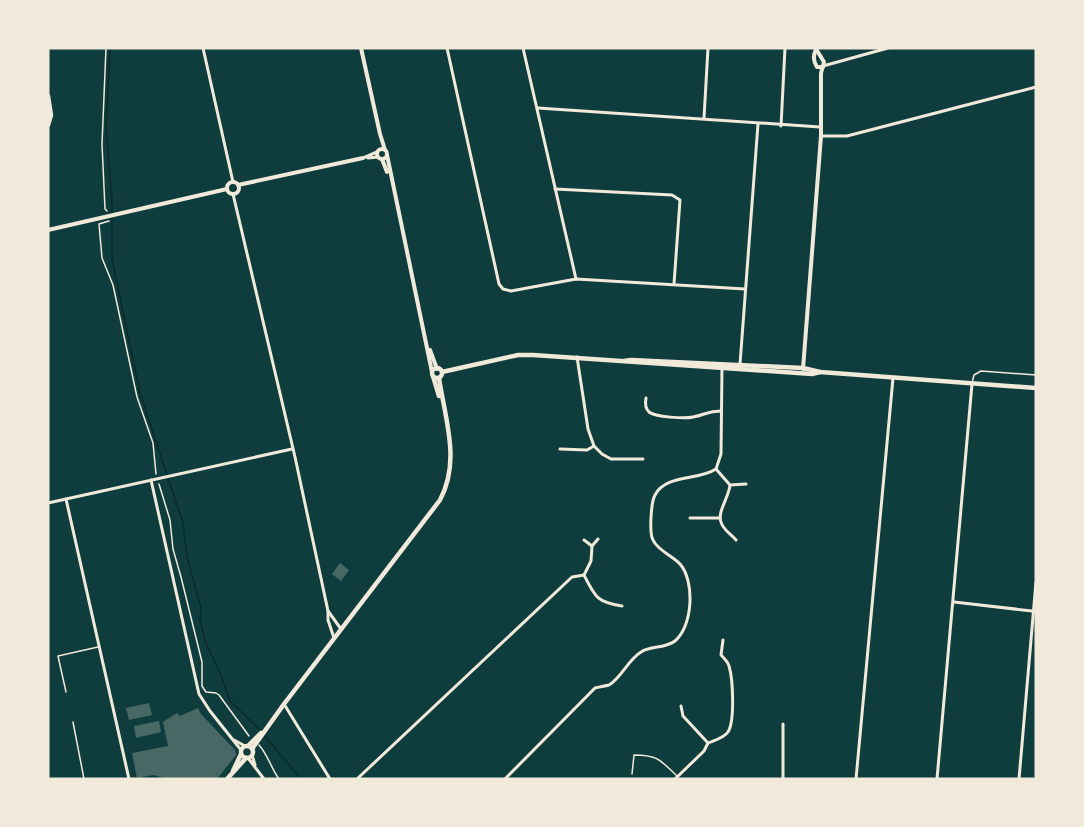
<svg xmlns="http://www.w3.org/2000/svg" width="1084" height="827" font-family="Ubuntu,sans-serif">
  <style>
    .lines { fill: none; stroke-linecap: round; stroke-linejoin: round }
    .stream { stroke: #0a2a2b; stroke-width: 1.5 }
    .building { fill: #486865 }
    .path { stroke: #f1e9da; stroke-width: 1.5 }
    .service { stroke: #f1e9da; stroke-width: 1.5 }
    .minor { stroke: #f1e9da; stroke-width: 3 }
    .tertiary { stroke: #f1e9da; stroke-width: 4 }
    .secondary { stroke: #f1e9da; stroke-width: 4.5 }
  </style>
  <rect width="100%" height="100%" fill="#0f3d3e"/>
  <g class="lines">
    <g class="stream">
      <polyline points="110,48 106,128 112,199 112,259 140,393 183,523 187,557 201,608 200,620 205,641 220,673 230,701 262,732"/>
      <polyline points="265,736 301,779"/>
    </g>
  </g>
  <g class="building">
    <polygon points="340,563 349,570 341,581 332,574"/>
    <polygon points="149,703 152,715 129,720 126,708"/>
    <polygon points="198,708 201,714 235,750 236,755 217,779 167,779 154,775 137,778 132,753 168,746 163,722 177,713 180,716"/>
    <polygon points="159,721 161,732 136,738 134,726"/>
  </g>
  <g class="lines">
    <g class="path">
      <polyline points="106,48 102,144 105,209 107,211"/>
      <polyline points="109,221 99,224 102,258 113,285 137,397 153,443 156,474"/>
      <polyline points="159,484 170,520 173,549 181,577 202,662 202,686 206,692 216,693 219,695 249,736"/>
      <path d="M259,745C268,755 271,768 279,779"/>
    </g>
    <g class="service">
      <polyline points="972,383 974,375 981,371 1036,375"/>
      <polyline points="66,692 58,656 98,647"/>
      <polyline points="73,722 84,779"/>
      <path d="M632,774L634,755C658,755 660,760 677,776"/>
    </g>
    <g class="minor">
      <polyline points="203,48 233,182"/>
      <polyline points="447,48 499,284 503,289 511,291 576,279 745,289"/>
      <polyline points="523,48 576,279"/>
      <polyline points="823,66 888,48"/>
      <polyline points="538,108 820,127"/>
      <polyline points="704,118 708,48"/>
      <polyline points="781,126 785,48"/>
      <polyline points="821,136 847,136 1036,87"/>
      <polyline points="363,158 377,152"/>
      <polyline points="368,158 378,157"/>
      <polyline points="555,189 672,195 680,200 674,284"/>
      <polyline points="233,194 295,457 328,611 328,620 334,638"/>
      <polyline points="577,357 588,429 594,446 602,454 611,459 643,459"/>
      <polyline points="740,364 758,124"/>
      <path d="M646,398C645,403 645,408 649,412C655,417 685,419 693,417C705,415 707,411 721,411"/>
      <polyline points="560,449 587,450 594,446"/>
      <polyline points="716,469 721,454 722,367"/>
      <path d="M716,469L730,485C729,497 717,512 721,522C723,530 731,534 736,540"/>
      <polyline points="151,480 199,694 210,711 241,750"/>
      <polyline points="730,485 746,484"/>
      <polyline points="66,499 129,779"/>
      <polyline points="48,503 292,449"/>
      <polyline points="690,518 720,518"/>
      <polyline points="584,540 592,546"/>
      <path d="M584,575C595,597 597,602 622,606"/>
      <polyline points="954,602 1032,611"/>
      <polyline points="328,611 341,629"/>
      <polyline points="284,704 330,779"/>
      <polyline points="681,706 683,716 708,743"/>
      <polyline points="783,724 783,779"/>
      <polyline points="234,740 245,746"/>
      <path d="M708,743C715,740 724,738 728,732C735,721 733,679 729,666C728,662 725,659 721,655L723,640"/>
      <polyline points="252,755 255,765"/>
      <polyline points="248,758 264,779"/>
      <polyline points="357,779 572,577 584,575 591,561 592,546 598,539"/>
      <path d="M505,779L595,688C599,687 605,686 609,685C621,678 628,660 641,652C651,645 665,649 675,641C693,626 695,581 680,564C672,555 658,551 653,540C649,533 651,502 655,495C666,474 698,481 716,469"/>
      <polyline points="675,779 704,751 708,743"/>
      <polyline points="856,779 893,378"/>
      <polyline points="937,779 972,384"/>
      <polyline points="1019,779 1036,582"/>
    </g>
    <g class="tertiary">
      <polyline points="361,48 380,134 385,150"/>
      <path d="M816,49C813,56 813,60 817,67H823"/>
      <circle cx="382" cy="154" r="5"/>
      <polyline points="387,155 432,372"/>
      <polyline points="382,159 387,172"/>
      <circle cx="233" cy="188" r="6"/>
      <polyline points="238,185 363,158"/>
      <polyline points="48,230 227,189"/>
      <polyline points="430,350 437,369"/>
      <polyline points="803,369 821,136 821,73 824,62 816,49"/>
    </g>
    <g class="secondary">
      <polyline points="48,96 51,115 48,125"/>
      <polyline points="624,361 631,360 803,368 820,372 1036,388"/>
      <circle cx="437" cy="373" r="5"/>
      <polyline points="442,372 518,355 533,355 812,374 820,372"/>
      <polyline points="433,376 439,396"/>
      <circle cx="247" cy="752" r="6"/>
      <polyline points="248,746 261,733"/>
      <path d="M252,749L284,704L440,500C461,461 445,419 439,378"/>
      <polyline points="233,771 241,754"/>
      <polyline points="227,779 246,758"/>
    </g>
  </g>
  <rect width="1084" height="827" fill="none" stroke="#f1e9da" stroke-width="99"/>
</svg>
